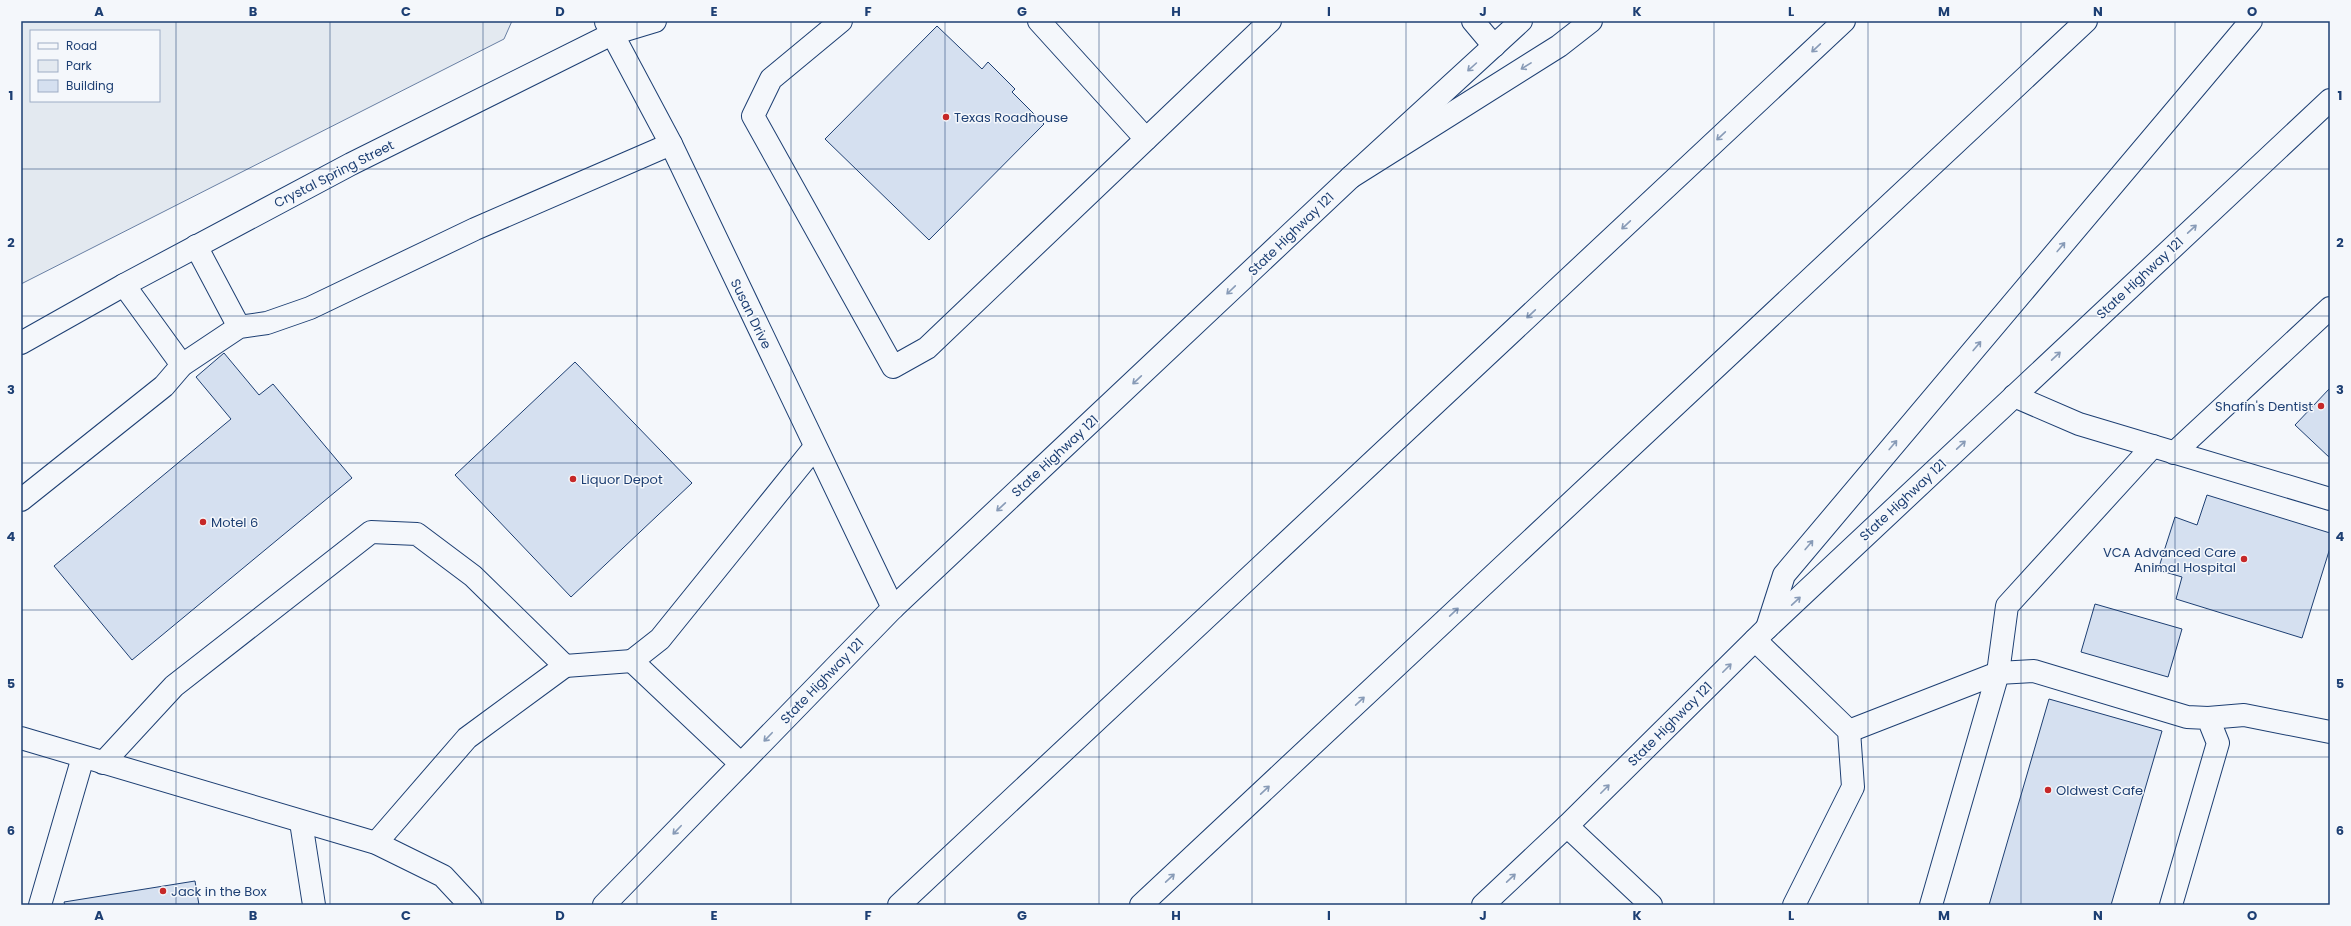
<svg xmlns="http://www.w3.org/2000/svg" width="2351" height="926" font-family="Poppins,sans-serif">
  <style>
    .green { fill: #e3e9f0; stroke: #687fa3; fill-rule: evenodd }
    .building { fill: #d5e0f0; stroke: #1d3f73 }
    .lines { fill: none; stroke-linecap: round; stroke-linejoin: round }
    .minor-casing { stroke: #1d3f73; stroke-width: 24 }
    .major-casing { stroke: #1d3f73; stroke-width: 24 }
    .highway-casing { stroke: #1d3f73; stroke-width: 24 }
    .minor { stroke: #f4f7fb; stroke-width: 22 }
    .major { stroke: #f4f7fb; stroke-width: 22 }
    .highway { stroke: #f4f7fb; stroke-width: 22 }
    .oneway { stroke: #889bb7 }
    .grid { fill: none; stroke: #1d3f73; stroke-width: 1; stroke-opacity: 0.55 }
    .poi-dot { fill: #c62828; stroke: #f4f7fb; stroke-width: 1.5 }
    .labels { text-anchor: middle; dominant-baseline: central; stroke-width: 3; stroke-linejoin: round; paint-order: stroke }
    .poi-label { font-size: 13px; fill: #1d3f73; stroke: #f4f7fb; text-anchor: start }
    .street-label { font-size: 13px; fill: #1d3f73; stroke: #f4f7fb }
    .neatline { fill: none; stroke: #1d3f73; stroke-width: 1.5 }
    .grid-label { font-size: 13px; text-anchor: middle; font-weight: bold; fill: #1d3f73 }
  </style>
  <rect width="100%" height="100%" fill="#f4f7fb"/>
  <path class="green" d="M21,21H512L504,39L21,284ZM31,31H159V101H31Z"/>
  <g class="building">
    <polygon points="937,26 982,69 988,62 1015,89 1012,92 1044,124 929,240 825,139"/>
    <polygon points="224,353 259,395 273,384 352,478 132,660 54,566 231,419 196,377"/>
    <polygon points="575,362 692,483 571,597 455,475"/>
    <polygon points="2330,388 2330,458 2295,425"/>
    <polygon points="2207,495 2330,533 2330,548 2302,638 2176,599 2182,577 2158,570 2175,517 2197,525"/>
    <polygon points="2095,604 2182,629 2168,677 2081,652"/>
    <polygon points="2049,699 2162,731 2111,905 1989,905"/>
    <polygon points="195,881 199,905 65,905 64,902"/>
  </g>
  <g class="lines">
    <g class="minor-casing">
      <g id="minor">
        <polyline points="841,21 771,79 753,116 893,367 927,348 1270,21"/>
        <polyline points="1039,21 1146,139"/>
        <polyline points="1473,21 1494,46"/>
        <polyline points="606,22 671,144 893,608"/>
        <polyline points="196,246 239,327"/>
        <polyline points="124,285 182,365"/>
        <polyline points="21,343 124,285 351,164 612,34 655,21"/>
        <polyline points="2014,396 2079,424 2330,499"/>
        <polyline points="2174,453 2330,308"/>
        <polyline points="21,500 164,386 182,365 239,327 267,323 310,308 475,229 671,144"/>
        <polyline points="1755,640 1849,731 1853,787 1794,905"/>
        <polyline points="565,666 632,661"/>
        <polyline points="2208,718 2244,715 2330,732"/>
        <polyline points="1849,731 1998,673 2034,671 2187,717 2208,718 2218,743 2171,905"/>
        <polyline points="21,738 376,843 443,876 470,905"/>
        <polyline points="103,763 174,686 371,532 417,534 473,576 565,666 467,738 376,843"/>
        <polyline points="741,764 632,661 660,639 815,447"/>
        <polyline points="301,822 314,905"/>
        <polyline points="1567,826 1651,905"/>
        <polyline points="40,905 83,757"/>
        <polyline points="1931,905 1998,673 2007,606 2153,446"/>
      </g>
    </g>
    <g class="major-casing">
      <g id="major">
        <polyline points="604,905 893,608 1351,177 1521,21"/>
        <polyline points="1483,905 1567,826 1767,628 2330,100"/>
      </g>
    </g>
    <g class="highway-casing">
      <g id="highway">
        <polyline points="1351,177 1559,46 1591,21"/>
        <polyline points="1767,628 1784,575 2251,21"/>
        <polyline points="899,905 1844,21"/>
        <polyline points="1141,905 2086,21"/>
      </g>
    </g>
    <use href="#minor" class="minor"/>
    <use href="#major" class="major"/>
    <use href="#highway" class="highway"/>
  </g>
  <defs><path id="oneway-shaft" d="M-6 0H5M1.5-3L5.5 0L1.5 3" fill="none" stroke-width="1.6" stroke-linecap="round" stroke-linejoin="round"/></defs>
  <g class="oneway">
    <use href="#oneway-shaft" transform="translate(1816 48) rotate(137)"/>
    <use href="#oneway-shaft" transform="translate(1526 66) rotate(148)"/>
    <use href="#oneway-shaft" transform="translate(1472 67) rotate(138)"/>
    <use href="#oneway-shaft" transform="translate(1721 136) rotate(137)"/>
    <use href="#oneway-shaft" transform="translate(1626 225) rotate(137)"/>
    <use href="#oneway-shaft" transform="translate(2192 229) rotate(-43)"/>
    <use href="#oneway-shaft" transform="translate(2061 247) rotate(-50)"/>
    <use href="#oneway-shaft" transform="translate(1231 290) rotate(136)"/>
    <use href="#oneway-shaft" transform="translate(1531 314) rotate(137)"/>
    <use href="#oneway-shaft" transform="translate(1977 346) rotate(-50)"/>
    <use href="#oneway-shaft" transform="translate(2056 356) rotate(-43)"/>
    <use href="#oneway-shaft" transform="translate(1137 380) rotate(137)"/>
    <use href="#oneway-shaft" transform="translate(1893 445) rotate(-50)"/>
    <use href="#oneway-shaft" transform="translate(1961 445) rotate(-43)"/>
    <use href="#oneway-shaft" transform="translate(1001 507) rotate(137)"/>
    <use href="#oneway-shaft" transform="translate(1809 545) rotate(-50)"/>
    <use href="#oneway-shaft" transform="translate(1796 601) rotate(-43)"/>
    <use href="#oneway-shaft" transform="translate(1454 612) rotate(-43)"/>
    <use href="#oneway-shaft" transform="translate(1727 668) rotate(-45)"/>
    <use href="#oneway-shaft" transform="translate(1360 701) rotate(-43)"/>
    <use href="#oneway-shaft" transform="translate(768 737) rotate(134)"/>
    <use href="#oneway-shaft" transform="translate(1605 789) rotate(-45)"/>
    <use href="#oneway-shaft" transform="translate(1265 790) rotate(-43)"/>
    <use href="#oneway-shaft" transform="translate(677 830) rotate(134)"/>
    <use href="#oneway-shaft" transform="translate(1170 878) rotate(-43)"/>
    <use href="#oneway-shaft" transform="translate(1511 878) rotate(-43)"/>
  </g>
  <path class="grid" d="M176,21V905M330,21V905M483,21V905M637,21V905M791,21V905M945,21V905M1099,21V905M1252,21V905M1406,21V905M1560,21V905M1714,21V905M1868,21V905M2021,21V905M2175,21V905M21,169H2330M21,316H2330M21,463H2330M21,610H2330M21,757H2330"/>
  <g class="poi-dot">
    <circle cx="946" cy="117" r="4"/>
    <circle cx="2321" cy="406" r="4"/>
    <circle cx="573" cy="479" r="4"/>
    <circle cx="203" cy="522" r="4"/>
    <circle cx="2244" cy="559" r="4"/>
    <circle cx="2048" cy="790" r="4"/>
    <circle cx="163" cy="891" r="4"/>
  </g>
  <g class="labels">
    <g class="poi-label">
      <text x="954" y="117">Texas Roadhouse</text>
      <text x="2313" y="406" text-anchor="end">Shafin's Dentist</text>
      <text x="581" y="479">Liquor Depot</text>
      <text x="211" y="522">Motel 6</text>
      <text x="2236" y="552" text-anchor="end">VCA Advanced Care<tspan x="2236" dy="15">Animal Hospital</tspan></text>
      <text x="2056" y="790">Oldwest Cafe</text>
      <text x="171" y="891">Jack in the Box</text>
    </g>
    <g class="street-label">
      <text transform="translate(334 174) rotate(-27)">Crystal Spring Street</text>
      <text transform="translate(1291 234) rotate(-44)">State Highway 121</text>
      <text transform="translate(2140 278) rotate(-43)">State Highway 121</text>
      <text transform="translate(751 314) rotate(64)">Susan Drive</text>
      <text transform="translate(1055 456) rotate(-43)">State Highway 121</text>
      <text transform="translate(1903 500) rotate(-43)">State Highway 121</text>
      <text transform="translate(822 681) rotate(-46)">State Highway 121</text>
      <text transform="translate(1670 724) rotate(-45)">State Highway 121</text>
    </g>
  </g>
  <rect width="2351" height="926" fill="none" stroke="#f4f7fb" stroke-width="44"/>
  <rect x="30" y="30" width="130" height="72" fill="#f4f7fb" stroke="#9eadc5"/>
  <rect x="38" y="43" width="20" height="6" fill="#f4f7fb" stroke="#9eadc5"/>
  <text x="66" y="50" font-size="12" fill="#1d3f73">Road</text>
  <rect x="38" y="60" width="20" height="12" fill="#e3e9f0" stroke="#9eadc5"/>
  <text x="66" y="70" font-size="12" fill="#1d3f73">Park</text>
  <rect x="38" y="80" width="20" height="12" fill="#d5e0f0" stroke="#9eadc5"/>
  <text x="66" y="90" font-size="12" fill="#1d3f73">Building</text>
  <rect x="22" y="22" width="2307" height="882" class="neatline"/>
  <g class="grid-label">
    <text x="99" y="16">A</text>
    <text x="253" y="16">B</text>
    <text x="406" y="16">C</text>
    <text x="560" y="16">D</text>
    <text x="714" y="16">E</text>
    <text x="868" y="16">F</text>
    <text x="1022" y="16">G</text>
    <text x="1176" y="16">H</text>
    <text x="1329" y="16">I</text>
    <text x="1483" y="16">J</text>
    <text x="1637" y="16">K</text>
    <text x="1791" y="16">L</text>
    <text x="1944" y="16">M</text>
    <text x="2098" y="16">N</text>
    <text x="2252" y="16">O</text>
    <text x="11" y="100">1</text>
    <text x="2340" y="100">1</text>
    <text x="11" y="247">2</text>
    <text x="2340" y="247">2</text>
    <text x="11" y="394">3</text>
    <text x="2340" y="394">3</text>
    <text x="11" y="541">4</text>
    <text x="2340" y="541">4</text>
    <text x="11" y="688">5</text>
    <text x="2340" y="688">5</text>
    <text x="11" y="835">6</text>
    <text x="2340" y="835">6</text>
    <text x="99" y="920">A</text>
    <text x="253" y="920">B</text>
    <text x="406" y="920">C</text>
    <text x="560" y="920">D</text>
    <text x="714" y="920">E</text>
    <text x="868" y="920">F</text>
    <text x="1022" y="920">G</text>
    <text x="1176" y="920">H</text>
    <text x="1329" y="920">I</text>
    <text x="1483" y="920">J</text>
    <text x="1637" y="920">K</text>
    <text x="1791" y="920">L</text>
    <text x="1944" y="920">M</text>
    <text x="2098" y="920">N</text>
    <text x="2252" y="920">O</text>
  </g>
</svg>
